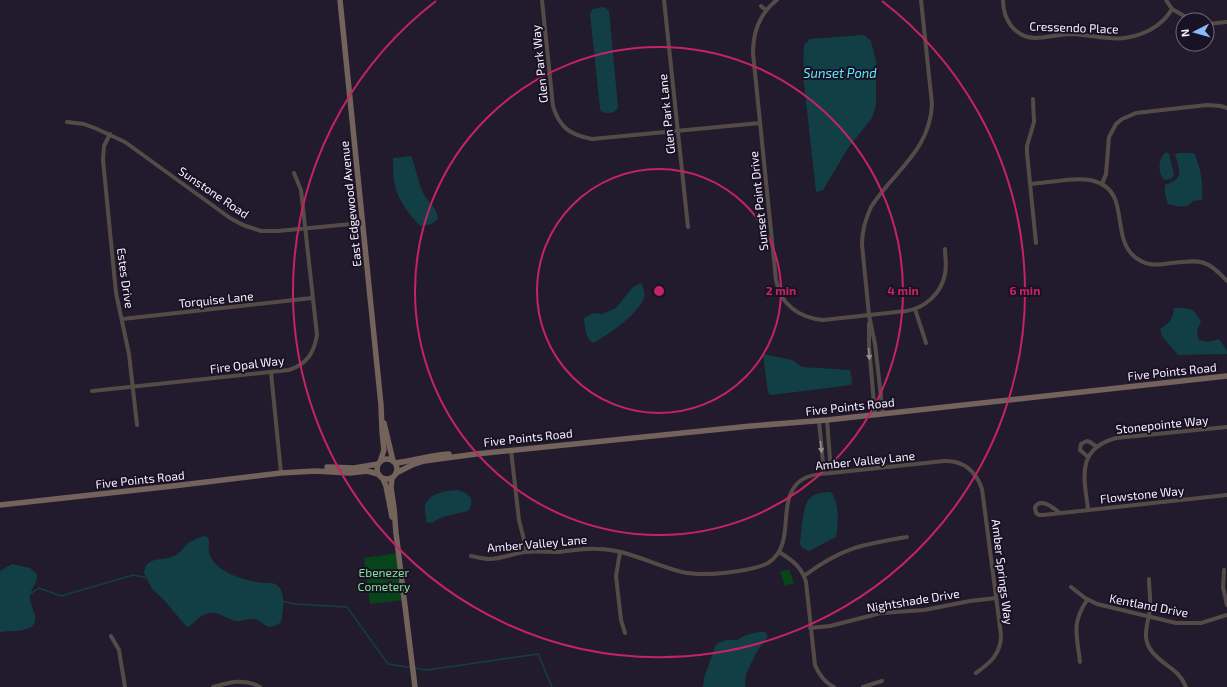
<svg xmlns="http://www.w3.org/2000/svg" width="1227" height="687" font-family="'Exo 2',sans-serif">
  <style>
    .green { fill: #07441a }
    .water { fill: #113f45 }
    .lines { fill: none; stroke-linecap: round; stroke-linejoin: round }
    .stream { stroke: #113f45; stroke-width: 1.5 }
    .street { stroke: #554b46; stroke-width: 4 }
    .secondary { stroke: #74635b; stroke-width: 5.5 }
    .oneway { fill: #958d90 }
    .ring { fill: none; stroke: #c52363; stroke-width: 2 }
    .labels { text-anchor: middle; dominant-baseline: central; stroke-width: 4; stroke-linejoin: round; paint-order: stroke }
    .street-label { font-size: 12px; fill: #f6f1ff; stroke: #191224 }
    .park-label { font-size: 12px; fill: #7fe793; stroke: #191224 }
    .water-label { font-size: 13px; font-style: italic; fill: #5fecfd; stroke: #191224 }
    .centre { fill: #c52363; stroke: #191224; stroke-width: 2 }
    .ring-label { font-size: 12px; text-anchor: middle; font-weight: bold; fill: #c52363; stroke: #191224; stroke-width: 4; stroke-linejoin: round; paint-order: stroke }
  </style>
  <rect width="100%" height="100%" fill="#221b2e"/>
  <g class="green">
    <polygon points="398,553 404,600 370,604 364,558"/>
    <polygon points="789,569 794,583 785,586 780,572"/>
  </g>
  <g class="water">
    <path d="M604,7L609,11L618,107C616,113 607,115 601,111L600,108L590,14L593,9Z"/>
    <polygon points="864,35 871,41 876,61 876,105 872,118 848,148 823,190 816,192 803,74 804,45 810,39"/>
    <path d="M1166,152L1169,154L1174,174L1172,178L1165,180C1157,174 1158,158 1166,152Z"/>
    <path d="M1179,153H1194C1201,168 1203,183 1202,200L1193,201C1186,210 1177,206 1168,204L1165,194V185C1184,179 1180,172 1175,154Z"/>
    <path d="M411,156C416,168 418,183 424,195C429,203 437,208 438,219L431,224L421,226C412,219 397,198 395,186C393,177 393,167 393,158Z"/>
    <path d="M641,283C644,288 645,293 644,298C639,313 607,336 593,343C585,337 585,328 584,318L593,313L602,314L616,308L633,287Z"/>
    <path d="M1174,308C1190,308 1193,307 1201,322C1197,329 1196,333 1199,340L1208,342L1219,339L1227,351V354L1178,355L1162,336L1160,329C1170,323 1173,319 1174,308Z"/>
    <polygon points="763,354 792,360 802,367 850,370 852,379 851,385 771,395 768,393"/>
    <path d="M457,490C469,493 476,499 468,511L442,517L432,523L426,522C427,517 424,511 425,506C430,492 445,491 457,490Z"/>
    <path d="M827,492H831C840,504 838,523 836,537L809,551L802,548L800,543C802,532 802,507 809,499C813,494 821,493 827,492Z"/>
    <path d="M203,536L207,537L209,540C209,545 208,551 210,555C216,573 247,581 263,583C268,583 274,582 278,586C286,593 283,612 281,622C267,634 263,620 254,619C248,618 242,622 236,621C227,619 219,611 209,613C202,614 194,622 189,627L186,626L163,599L152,589L146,576L144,573C146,555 162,562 174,556C180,554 182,549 186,545C190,541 197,539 203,536Z"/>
    <path d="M12,564L30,568L37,574C38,583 30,589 30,598C30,604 34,610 35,616C38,634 12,630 0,632V571Z"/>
    <polygon points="759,632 765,632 768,636 756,653 746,674 745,687 703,687 704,678 716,644 726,640 737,640 746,635"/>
  </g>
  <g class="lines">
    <g class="stream">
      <polyline points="30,594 39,588 61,596 133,575 148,578"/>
      <polyline points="282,601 295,604 347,607 388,664 427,670 538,654 552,687"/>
    </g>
    <g class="street">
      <path d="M542,0L553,106C559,127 570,135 592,139L760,123"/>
      <polyline points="664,0 688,227"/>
      <path d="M777,0C760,13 753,32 753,53L776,280C780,304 799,318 823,320L906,311C925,308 941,294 945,274C947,266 945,257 945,249"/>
      <path d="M1003,0C1003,19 1014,37 1035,38C1047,38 1059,34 1072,34C1102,36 1120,45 1150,30C1159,25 1167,18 1172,9"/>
      <polyline points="1166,0 1172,9 1191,20"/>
      <polyline points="761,6 766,10"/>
      <polyline points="1207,24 1227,22"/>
      <polyline points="1033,99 1034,122 1027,146 1027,153 1036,243"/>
      <polyline points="67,122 84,124 97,129 125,142 230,218 243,225 261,231 278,231 362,223"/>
      <polyline points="110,134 104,146 103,160 116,293 129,354 137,425"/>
      <path d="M1030,184C1047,183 1079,176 1094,181C1135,192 1105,245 1143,262C1149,265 1157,265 1164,264C1196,261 1204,255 1227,281"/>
      <polyline points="1102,184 1106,174 1109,137 1116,124 1122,119 1136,113 1207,105 1221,106 1227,108"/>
      <polyline points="915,309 926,343"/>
      <polyline points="122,319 312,298"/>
      <polyline points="869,323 869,346 875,415"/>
      <polyline points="271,372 281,473"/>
      <path d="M92,391L289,370C307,364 314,353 317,335L301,190L294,173"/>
      <path d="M883,414L875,344L869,315L862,244C862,230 865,220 871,207C894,171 930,151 932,104L921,0"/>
      <polyline points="827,420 831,473"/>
      <polyline points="819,421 824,473"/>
      <polyline points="511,450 519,520 527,552"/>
      <polyline points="1088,457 1080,450 1081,444 1087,441 1090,442 1097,447"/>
      <path d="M1088,509C1084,477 1076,449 1116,438L1227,427"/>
      <path d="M1060,513C1053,508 1041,497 1035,507L1036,513L1039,515H1043L1227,495"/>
      <polyline points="620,552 616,576 621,620 625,633"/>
      <path d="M779,552C792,560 802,567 806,582L815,665C819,675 824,682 834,687"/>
      <path d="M471,556C477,557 483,559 489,559C501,559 513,554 524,552C535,551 547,552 558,552C571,551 584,548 597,549C627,549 653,565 682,572C701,576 720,574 739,571C749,569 759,568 768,563C800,543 771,493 807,477C815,474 823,474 831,473L944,461C963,460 976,471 982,489L1001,635C1001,654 990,663 976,673"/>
      <polyline points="1224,570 1223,587 1227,605"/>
      <path d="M804,576C841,548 863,544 907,537"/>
      <path d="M1149,579C1149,589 1151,600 1150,610C1147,628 1140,641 1156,656C1168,668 1179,670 1186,687"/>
      <polyline points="1071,587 1085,598 1097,604 1176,623 1201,623 1227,615"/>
      <polyline points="810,628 830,626 881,613 924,610 970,601 996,598"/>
      <polyline points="111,636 119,650 125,687"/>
      <path d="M1080,662C1077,635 1071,624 1087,600"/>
      <path d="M213,687C230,682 244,678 260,687"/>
      <polyline points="863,687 882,681"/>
    </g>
    <g class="secondary">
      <polyline points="340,0 381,405 382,431 384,450 380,462"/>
      <polyline points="384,423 393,461"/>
      <circle cx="387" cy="469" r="10"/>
      <path d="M395,463C414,461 429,455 449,454"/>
      <polyline points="327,467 354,468 378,464"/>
      <polyline points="396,473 412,465 424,461 476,454 751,426 827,420 1227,376"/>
      <polyline points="392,478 391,488 394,508 396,533 415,687"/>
      <polyline points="383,479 386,486 392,517"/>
      <polyline points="0,505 173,486 281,473 315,471 350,473 367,471 378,474"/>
    </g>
  </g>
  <defs><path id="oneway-solid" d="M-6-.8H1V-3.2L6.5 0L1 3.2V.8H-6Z"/></defs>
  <g class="oneway">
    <use href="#oneway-solid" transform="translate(869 354) rotate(85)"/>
    <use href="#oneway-solid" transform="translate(821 447) rotate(85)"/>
  </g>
  <g class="ring">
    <circle cx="659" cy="291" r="122"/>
    <circle cx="659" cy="291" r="244"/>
    <path d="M882 1A366 366 0 1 1 436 1"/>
  </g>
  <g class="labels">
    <g class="street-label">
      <text transform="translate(1074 27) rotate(2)">Cressendo Place</text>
      <text transform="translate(539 64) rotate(-96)">Glen Park Way</text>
      <text transform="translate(666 114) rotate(-96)">Glen Park Lane</text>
      <text transform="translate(214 192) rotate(34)">Sunstone Road</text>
      <text transform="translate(758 201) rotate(-96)">Sunset Point Drive</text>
      <text transform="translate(350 204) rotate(-96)">East Edgewood Avenue</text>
      <text transform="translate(126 278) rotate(82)">Estes Drive</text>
      <text transform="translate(216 299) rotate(-6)">Torquise Lane</text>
      <text transform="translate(247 364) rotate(-7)">Fire Opal Way</text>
      <text transform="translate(1172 371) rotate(-6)">Five Points Road</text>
      <text transform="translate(850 406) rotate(-6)">Five Points Road</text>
      <text transform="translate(1162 424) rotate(-6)">Stonepointe Way</text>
      <text transform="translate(528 437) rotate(-6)">Five Points Road</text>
      <text transform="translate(865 460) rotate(-6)">Amber Valley Lane</text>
      <text transform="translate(140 479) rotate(-6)">Five Points Road</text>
      <text transform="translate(1142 494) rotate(-6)">Flowstone Way</text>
      <text transform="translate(537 543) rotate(-5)">Amber Valley Lane</text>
      <text transform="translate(1003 572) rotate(83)">Amber Springs Way</text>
      <text transform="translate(913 600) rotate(-9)">Nightshade Drive</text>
      <text transform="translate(1149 605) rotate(11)">Kentland Drive</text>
    </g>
    <g class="park-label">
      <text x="384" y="572">Ebenezer<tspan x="384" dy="14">Cometery</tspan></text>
    </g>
    <g class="water-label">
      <text x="840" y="73">Sunset Pond</text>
    </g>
  </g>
  <circle cx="659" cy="291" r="6" class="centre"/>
  <g class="ring-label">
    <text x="781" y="295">2 min</text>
    <text x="903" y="295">4 min</text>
    <text x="1025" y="295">6 min</text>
  </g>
  <g transform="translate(1195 32) rotate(264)"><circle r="19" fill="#191224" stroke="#716b7c"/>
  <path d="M0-3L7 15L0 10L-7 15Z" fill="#8abafc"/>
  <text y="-6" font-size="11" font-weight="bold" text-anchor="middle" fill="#f6f1ff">N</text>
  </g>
</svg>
